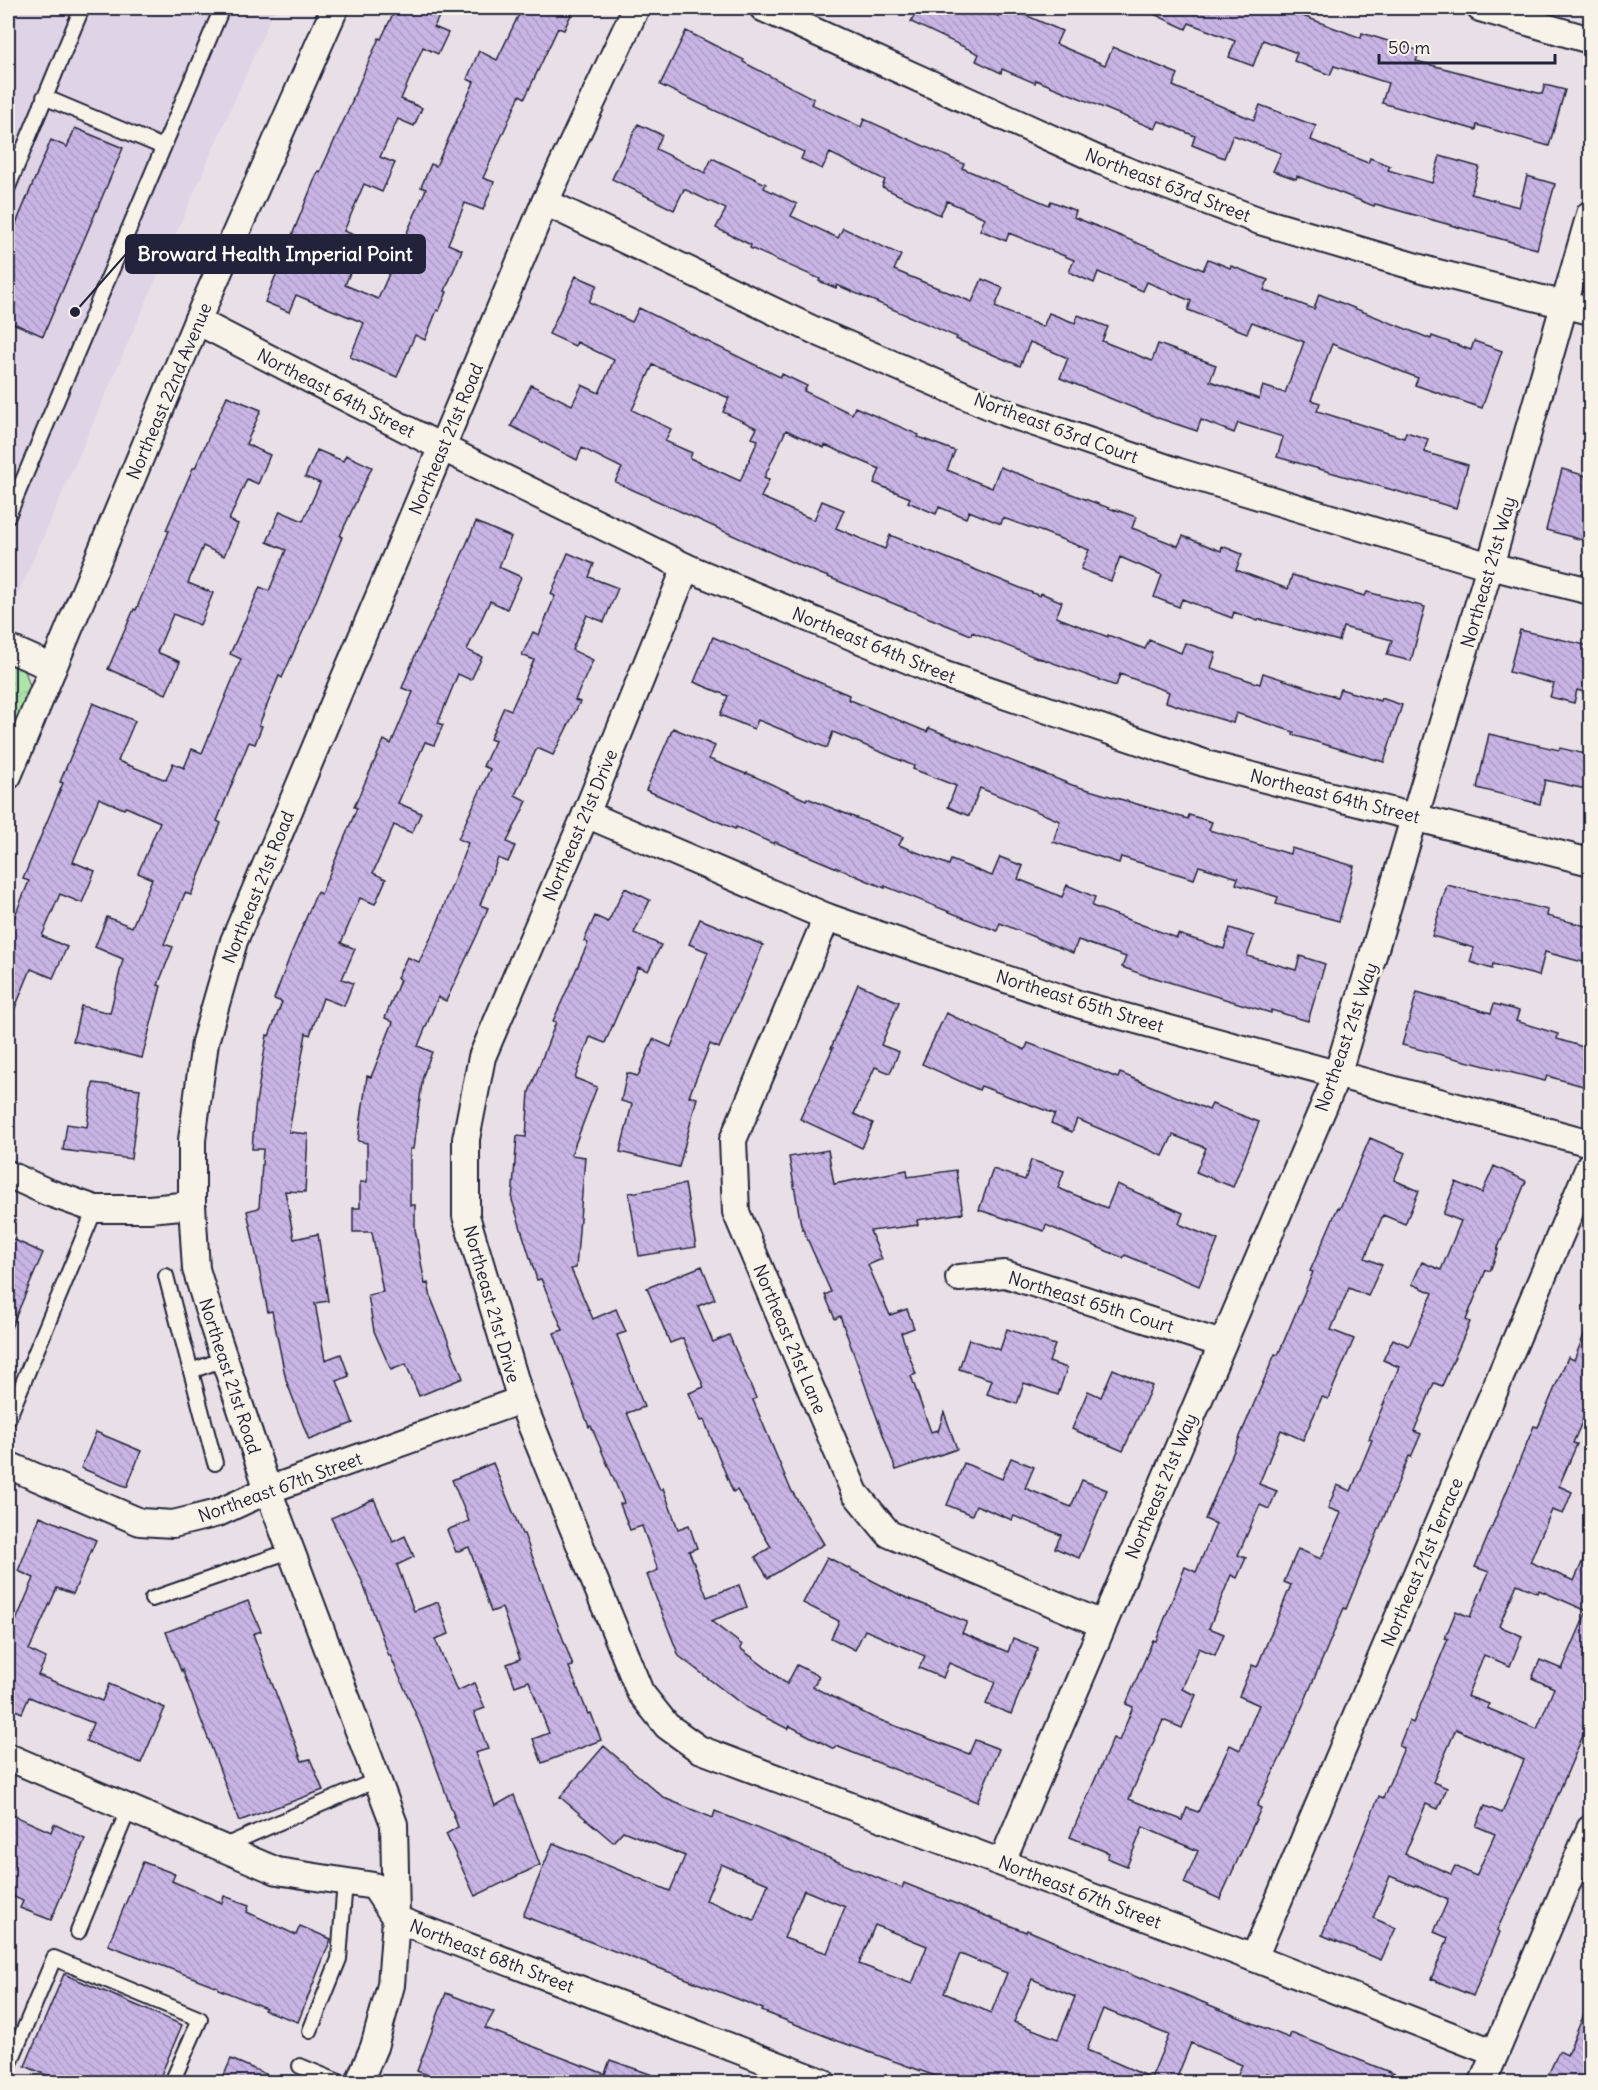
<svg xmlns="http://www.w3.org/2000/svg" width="1598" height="2090" font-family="Delius,sans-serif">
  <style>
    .built { fill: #dfd3e6 }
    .forest { fill: url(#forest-crowns); stroke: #688372; stroke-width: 1.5 }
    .building { fill: url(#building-back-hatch); stroke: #22223b; stroke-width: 1.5; fill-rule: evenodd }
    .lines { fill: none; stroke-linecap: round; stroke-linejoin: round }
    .service-casing { stroke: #22223b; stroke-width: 18 }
    .minor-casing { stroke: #22223b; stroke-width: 30 }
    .service { stroke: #f7f3e8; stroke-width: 14 }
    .minor { stroke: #f7f3e8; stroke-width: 26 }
    .labels { text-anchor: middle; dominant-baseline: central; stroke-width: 6; stroke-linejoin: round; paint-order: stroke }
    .street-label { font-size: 18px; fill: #22223b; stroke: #f7f3e8 }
    .leader { fill: none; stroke: #22223b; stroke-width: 2 }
    .callout-dot { fill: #22223b; stroke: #f7f3e8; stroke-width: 2 }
    .callout { fill: #22223b; stroke: #22223b; stroke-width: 2 }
    .callout-label { font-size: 20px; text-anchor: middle; font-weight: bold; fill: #fff }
  </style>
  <defs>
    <pattern id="forest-crowns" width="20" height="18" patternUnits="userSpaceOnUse" patternTransform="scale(1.5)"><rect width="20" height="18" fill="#ade4a8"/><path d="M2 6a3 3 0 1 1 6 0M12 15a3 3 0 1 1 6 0" fill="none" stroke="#95c392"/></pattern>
    <pattern id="building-back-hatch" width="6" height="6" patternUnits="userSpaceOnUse" patternTransform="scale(1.5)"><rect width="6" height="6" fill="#c9b5e5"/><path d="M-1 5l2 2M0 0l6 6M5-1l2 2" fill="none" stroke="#ac9bc5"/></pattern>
  </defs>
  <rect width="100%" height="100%" fill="#e9e0e7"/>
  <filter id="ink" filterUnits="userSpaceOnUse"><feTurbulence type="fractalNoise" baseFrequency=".0167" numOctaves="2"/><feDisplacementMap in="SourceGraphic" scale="12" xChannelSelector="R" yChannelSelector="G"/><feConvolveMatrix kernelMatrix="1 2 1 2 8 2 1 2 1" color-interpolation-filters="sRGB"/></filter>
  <g filter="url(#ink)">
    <polygon class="built" points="8,8 275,8 8,617"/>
    <polygon class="forest" points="8,661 24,668 31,689 8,743"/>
    <g class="building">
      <polygon points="396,8 443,8 434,27 448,33 438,54 423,47 401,99 422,108 414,126 398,119 380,157 395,163 382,192 364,184 344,231 364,239 345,285 378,299 426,189 421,187 431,164 436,166 474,82 467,79 479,51 497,60 522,8 574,8 564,30 558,28 525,98 520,95 483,178 494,182 483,210 465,203 448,244 462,250 445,291 447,292 439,311 437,310 425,340 415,335 397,377 350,357 364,323 296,295 289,312 265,302 318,171 320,172 353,100 352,100 379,38 381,39"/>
      <polygon points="918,8 980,8 998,16 1001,8 1009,8 1062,31 1056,44 1105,65 1113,47 1178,74 1173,86 1254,120 1260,105 1316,126 1311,140 1368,163 1370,158 1390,166 1388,170 1432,183 1440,156 1479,167 1471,194 1519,207 1527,176 1555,184 1537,249 1375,204 1374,206 1297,176 1296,179 1273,171 1281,153 1233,135 1224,158 1192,145 1195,136 1159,121 1155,129 1036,80 1035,83 1002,69 1001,73 976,61 979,54 911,22"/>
      <polygon points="1141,8 1282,8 1361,38 1362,33 1420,51 1416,61 1542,94 1545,85 1565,90 1549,146 1477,125 1476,130 1382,103 1388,83 1334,66 1330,75 1294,61 1297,53 1263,40 1253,66 1229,57 1235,41 1189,23 1186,29"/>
      <polygon points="686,31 744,60 743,62 814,99 811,104 861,127 864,119 964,164 962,168 1049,205 1051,201 1076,211 1074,217 1203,270 1208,259 1230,268 1231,266 1268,280 1264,290 1314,309 1319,294 1431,339 1432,336 1471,350 1474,341 1502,351 1482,408 1415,385 1418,378 1332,344 1311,400 1320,403 1317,411 1404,438 1406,432 1428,439 1424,452 1468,465 1456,508 1277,457 1283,437 1238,423 1234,433 1201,420 1197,431 1161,419 1060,378 1068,358 1030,342 1020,366 956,339 957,337 837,285 836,288 819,281 820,279 750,248 751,245 716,228 726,209 684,189 674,210 612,179 638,124 662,135 656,149 705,173 712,158 766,184 764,188 797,204 791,216 838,238 843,228 901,255 894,270 972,302 982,279 1003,288 995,307 1043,327 1049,313 1075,323 1078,315 1108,327 1102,341 1152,361 1158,344 1216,365 1210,381 1259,399 1263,386 1285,393 1304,342 1252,322 1247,333 1188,310 1191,301 1147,282 1143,291 1098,272 1094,283 1069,272 1074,260 1009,233 1006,241 980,230 985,218 947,201 940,215 882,187 885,180 830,153 822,169 801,159 804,152 660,85"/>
      <polygon points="75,128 123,148 43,336 8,321 8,243 51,140 67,147"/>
      <path d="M576,276L597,285L589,302L632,322L639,308L780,377L782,374L807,386L804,391L852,414L855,407L919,435L918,437L955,451L947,470L992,488L1000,467L1114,510V509L1136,517L1132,528L1178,546L1183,536L1221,551L1222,546L1242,554L1236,570L1288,589L1292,575L1365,596L1367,592L1425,607L1411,661L1387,655L1392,640L1343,627L1339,641L1259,619L1258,621L1234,612L1232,618L1182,599L1179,607L1154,597L1162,575L1120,557L1111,581L1081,569L1089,550L1043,532L1003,518L1001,524L969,511L966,518L939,507L936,514L908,502L910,498L874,483L880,469L825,445L824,448L786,430L764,478L769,480L761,497L814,520L822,501L844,510L836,528L885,549L890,535L1040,596L1041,593L1062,602L1056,617L1108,637V635L1145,649L1149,640L1181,653L1185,643L1216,653L1211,668L1260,684L1263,673L1337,697L1340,689L1380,701L1381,698L1402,705L1384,762L1293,735L1294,732L1236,713L1233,723L1187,709L1166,702L1169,692L1120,674L1116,686L1040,658V659L972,632L971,635L796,564L640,493L615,482L622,468L582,448L577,460L511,426L531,385L572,405L582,385L599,393L614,360L577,342L575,346L549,334ZM653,365L729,398L723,412L757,428L752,438L758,440L740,481L690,458L692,453L665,441L671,429L632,410Z"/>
      <polygon points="227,396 261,410 246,444 270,455 258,484 247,479 229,520 238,524 224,556 203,546 188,583 213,593 200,625 173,614 157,652 180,662 166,694 108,669 134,609 136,610 169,531 166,530 183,491 193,468 195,468"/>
      <polygon points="317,450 343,461 346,455 372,467 340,536 342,537 312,611 282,678 279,676 259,725 262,726 255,744 249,742 217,821 221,823 191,895 185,893 164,944 173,947 158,985 161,986 142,1058 73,1041 81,1006 110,1013 123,959 95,947 107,917 132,927 152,879 138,873 160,822 126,807 124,809 99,798 73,862 95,871 82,903 60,894 42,936 67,947 53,978 31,969 8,1025 8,915 14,918 29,881 23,879 63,783 60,782 93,703 135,721 118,761 166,780 173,763 184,768 192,749 202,753 241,659 230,654 260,587 269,591 286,550 267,542 280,511 303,521 320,483 305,477"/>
      <polygon points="1562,469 1590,477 1590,542 1546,530"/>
      <polygon points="476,522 511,537 499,567 521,577 507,609 490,601 467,650 482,657 471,680 458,674 438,723 443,725 434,745 425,742 398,803 421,813 412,833 394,825 373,873 386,879 375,904 360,898 341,943 355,949 342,979 353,983 344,1006 323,998 310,1035 306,1033 289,1132 308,1134 305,1192 285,1191 294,1239 318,1234 328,1301 315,1303 325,1360 341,1354 349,1376 337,1381 353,1423 309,1440 286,1380 272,1311 268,1312 247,1211 259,1208 263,1149 252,1149 255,1109 267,1035 269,1036 282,1002 274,999 290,956 317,892 321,894 357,808 354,807 384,740 391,744 413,692 402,688 416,653 446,591"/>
      <polygon points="568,553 594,564 589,577 618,588 604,622 587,615 572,650 593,660 575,700 580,702 553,755 537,748 515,795 527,801 507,842 515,846 508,862 498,858 480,905 488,908 478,933 446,1001 438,997 418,1046 432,1052 423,1076 413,1149 410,1149 410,1205 415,1205 415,1229 425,1284 428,1283 431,1298 463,1378 419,1396 406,1364 391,1370 374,1331 368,1295 383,1292 372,1232 353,1232 353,1208 360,1208 360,1182 367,1182 367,1143 358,1141 367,1076 371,1077 393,1022 385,1018 400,980 397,978 407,957 419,962 436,927 468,843 458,839 490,769 483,766 495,741 490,739 504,707 511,710 534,660 522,655 533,632 539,635 555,596 551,594"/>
      <polygon points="1520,630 1590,646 1590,694 1577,690 1574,703 1550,697 1554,684 1509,672"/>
      <polygon points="713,637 849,695 848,699 927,732 929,728 1072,785 1188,819 1189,815 1212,822 1209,830 1290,854 1291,848 1354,866 1339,921 1276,904 1278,897 1236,884 1238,878 1199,866 1194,879 1121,857 1119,863 1053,842 1060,821 980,788 969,816 948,807 956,786 913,769 914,766 833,732 827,748 758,720 754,729 720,715 728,696 694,682"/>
      <polygon points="673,728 715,746 709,759 746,774 747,773 806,800 807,798 903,837 899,845 949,865 951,860 992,876 1000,857 1023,866 1018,879 1062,897 1067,885 1095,897 1092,906 1177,938 1178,934 1224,949 1230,928 1254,936 1247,956 1296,970 1300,956 1325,964 1308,1021 1271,1010 1271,1013 1149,976 1149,977 1122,967 1126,957 1078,940 1073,953 1000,923 997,931 885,886 885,888 775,842 774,844 736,827 735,829 646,790"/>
      <polygon points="1489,734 1559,750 1560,748 1590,755 1590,790 1545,780 1540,804 1477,788"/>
      <polygon points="1447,885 1548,910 1547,916 1590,927 1590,964 1545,952 1539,976 1493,964 1492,969 1470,962 1474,948 1432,936"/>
      <polygon points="625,888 650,900 634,933 661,945 648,971 638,967 605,1043 590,1037 575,1078 597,1087 571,1155 585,1157 576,1268 571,1269 593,1319 616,1309 626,1332 617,1335 644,1407 627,1413 660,1490 663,1488 678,1529 689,1525 697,1548 689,1551 707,1597 739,1585 747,1607 711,1621 742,1645 740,1648 787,1684 797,1665 819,1676 813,1687 872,1717 969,1754 975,1740 999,1749 977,1802 836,1746 834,1749 790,1726 788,1729 747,1708 679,1656 647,1575 658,1570 642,1526 630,1530 620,1504 624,1503 591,1426 589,1427 554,1333 563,1330 541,1279 537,1280 512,1200 517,1136 526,1137 529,1092 556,1022 553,1021 588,943 584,941 595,916 608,922"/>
      <polygon points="700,919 763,945 719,1048 710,1044 689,1096 697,1098 679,1167 620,1152 632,1104 621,1101 627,1073 638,1076 653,1039 671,1047 708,952 689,944"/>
      <polygon points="858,984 899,1002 881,1045 899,1052 890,1073 875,1067 854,1114 873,1123 862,1148 800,1119 833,1048 831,1048"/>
      <polygon points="1417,992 1491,1013 1494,1004 1519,1011 1516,1021 1558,1034 1557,1039 1590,1049 1590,1088 1547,1076 1545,1081 1402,1045"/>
      <polygon points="946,1013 1025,1050 1028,1043 1118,1078 1120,1073 1209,1110 1212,1104 1259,1122 1233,1187 1196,1172 1206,1148 1173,1135 1163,1156 1077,1119 1072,1132 1051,1123 1055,1114 981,1086 979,1090 922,1064"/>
      <polygon points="93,1083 140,1089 131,1159 63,1150 67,1124 87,1127"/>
      <polygon points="1370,1138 1405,1153 1394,1180 1419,1191 1405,1224 1383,1215 1365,1258 1382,1265 1368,1296 1349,1288 1331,1330 1354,1339 1328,1399 1322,1397 1303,1440 1281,1430 1259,1484 1277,1491 1269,1509 1260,1505 1238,1555 1246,1558 1237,1578 1231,1575 1209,1628 1224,1634 1215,1655 1199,1648 1182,1689 1196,1695 1182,1728 1163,1720 1129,1799 1182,1820 1187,1808 1198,1812 1230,1745 1240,1750 1259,1705 1239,1696 1252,1665 1257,1667 1291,1585 1284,1582 1298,1549 1321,1559 1341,1513 1328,1508 1337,1485 1351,1491 1372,1440 1369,1439 1399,1367 1383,1360 1393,1339 1409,1346 1433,1293 1412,1284 1422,1262 1441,1270 1461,1221 1443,1214 1456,1182 1482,1193 1494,1166 1526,1181 1497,1250 1498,1250 1490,1271 1486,1270 1466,1320 1470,1322 1442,1386 1434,1383 1414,1431 1421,1434 1411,1457 1409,1456 1346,1609 1344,1608 1284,1750 1257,1806 1261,1808 1220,1899 1184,1883 1198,1851 1143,1827 1127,1866 1107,1858 1109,1853 1070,1837 1113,1738 1119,1741 1133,1707 1126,1704 1153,1640 1156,1641 1185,1567 1196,1572 1216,1524 1205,1519 1275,1354 1278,1355 1313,1272 1310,1271 1318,1253 1338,1207 1340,1208"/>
      <polygon points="828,1150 834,1184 907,1170 908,1177 956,1170 963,1213 917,1220 918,1225 870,1231 882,1259 868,1265 890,1315 907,1309 914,1328 901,1333 916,1374 911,1376 931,1432 937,1430 938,1432 944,1412 957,1449 896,1470 840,1316 835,1319 825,1295 831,1292 801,1225 789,1157"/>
      <polygon points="1031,1160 1064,1171 1058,1188 1107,1208 1117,1184 1183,1213 1179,1224 1218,1240 1199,1286 1125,1255 1123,1258 1046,1225 1044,1231 979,1210 993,1169 1025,1180"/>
      <polygon points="685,1184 696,1247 639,1256 629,1193"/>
      <polygon points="8,1237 43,1253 8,1335"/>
      <polygon points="702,1266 715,1299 698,1306 713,1342 729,1335 756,1398 753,1400 790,1488 824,1544 768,1578 755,1557 771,1547 737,1490 733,1492 704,1420 701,1421 689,1393 704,1387 683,1338 670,1343 647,1288"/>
      <path d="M1590,1320V1403L1573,1443L1577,1444L1559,1486L1572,1492L1563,1514L1552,1510L1530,1562L1574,1581L1590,1544V1719L1534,1851L1497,1930L1500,1932L1473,1996L1431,1979L1448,1938L1434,1932L1448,1900L1415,1885L1414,1886L1390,1876L1373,1918L1396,1928L1381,1960L1322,1935L1379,1796L1383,1798L1404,1748L1399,1746L1409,1721L1413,1723L1448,1639L1445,1638L1456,1611L1470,1617L1489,1572L1475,1567L1534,1426L1538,1427L1568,1357L1574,1360ZM1517,1584L1538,1593L1539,1590L1587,1611L1562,1669L1540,1660L1532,1678L1554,1688L1537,1729L1487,1708L1489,1704L1467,1696L1484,1655L1510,1666L1522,1636L1499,1626ZM1456,1729L1524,1760L1502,1813L1485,1806L1476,1826L1495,1834L1476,1876L1455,1866L1451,1874L1405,1854L1426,1804L1438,1809L1447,1788L1433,1782Z"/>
      <polygon points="1007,1329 1055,1345 1049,1362 1067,1368 1058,1395 1024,1383 1017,1404 987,1394 992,1380 959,1369 969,1339 1000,1350"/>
      <polygon points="1113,1369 1152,1386 1123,1451 1072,1429 1088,1391 1101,1397"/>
      <polygon points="96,1432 141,1451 127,1487 81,1468"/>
      <polygon points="1011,1458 1034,1467 1025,1488 1071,1507 1082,1480 1107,1490 1079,1558 1055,1548 1061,1535 1014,1516 1012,1520 976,1505 972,1515 947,1505 964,1463 1002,1479"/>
      <polygon points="493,1463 522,1534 524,1534 573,1666 569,1667 588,1714 591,1713 601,1740 542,1763 533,1739 549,1733 529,1681 515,1686 507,1664 520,1659 502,1608 491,1612 469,1547 456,1552 447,1530 469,1521 452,1480"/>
      <polygon points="374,1499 393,1542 405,1536 414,1557 397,1565 414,1611 438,1602 449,1634 435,1639 457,1691 474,1683 485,1708 474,1712 488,1749 475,1753 495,1806 514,1795 540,1865 475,1896 446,1834 458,1827 424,1733 390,1655 389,1656 362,1581 331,1518"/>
      <polygon points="40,1516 96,1540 73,1594 57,1588 29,1650 46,1658 38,1675 102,1701 109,1684 165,1708 141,1763 86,1741 93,1723 29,1697 22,1713 8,1707 8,1640 34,1578 18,1571"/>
      <polygon points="827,1557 900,1595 967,1622 962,1633 1008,1652 1013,1638 1038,1648 1011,1714 986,1704 995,1682 949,1663 943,1678 919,1668 925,1656 865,1630 855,1650 831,1638 839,1621 803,1603"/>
      <polygon points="248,1601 261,1631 253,1634 302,1761 310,1759 323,1790 239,1821 182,1669 181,1671 166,1632"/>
      <path d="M604,1746L664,1798L713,1818L715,1811L902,1888L904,1883L1026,1932L1027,1930L1141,1979L1142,1977L1289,2038L1291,2033L1415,2082H1292L1267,2073L1263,2082H1234L1242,2065L1191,2043L1175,2082H952L838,2041L762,2011L763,2009L682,1977L523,1916L553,1843L670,1891L685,1856L623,1831L613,1842L560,1797ZM721,1864L768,1884L754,1920L706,1900ZM804,1890L845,1907L827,1953L784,1938ZM875,1925L927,1946L912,1984L859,1964ZM960,1954L1007,1973L991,2013L944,1993ZM1032,1979L1075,1997L1058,2039L1014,2022ZM1103,2009L1169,2035L1151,2078L1087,2050Z"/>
      <polygon points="8,1813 51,1832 54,1824 85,1839 51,1920 20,1908 23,1901 8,1894"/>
      <polygon points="143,1862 175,1874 172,1881 222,1903 224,1896 249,1905 247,1912 296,1935 300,1926 331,1939 298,2022 264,2010 266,2008 218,1989 218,1987 108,1945"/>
      <polygon points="64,1974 182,2025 158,2082 63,2082 25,2066"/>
      <polygon points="446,1993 494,2012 485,2028 605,2074 610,2060 667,2080 666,2082 446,2082 417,2071"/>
      <polygon points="1590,2000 1590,2082 1568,2082 1548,2075 1559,2051 1567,2055"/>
      <polygon points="231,2059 284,2082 221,2082"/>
    </g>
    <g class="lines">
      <g class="service-casing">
        <g id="service">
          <polyline points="44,97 163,147"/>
          <polyline points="8,187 82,8"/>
          <polyline points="8,516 222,8"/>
          <polyline points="166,1276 215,1463"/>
          <polyline points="191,1371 224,1359"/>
          <polyline points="8,1419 95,1209"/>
          <polyline points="152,1599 290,1551"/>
          <polyline points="222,1847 377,1780"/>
          <polyline points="78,1932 129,1808"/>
          <polyline points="310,2031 339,1959 345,1881"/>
          <polyline points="300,2066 339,2082"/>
          <polyline points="8,2068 54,1958 200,2019 172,2082"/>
        </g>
      </g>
      <g class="minor-casing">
        <g id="minor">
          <polyline points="763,8 1101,161 1260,221 1430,271 1590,311"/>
          <polyline points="1480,8 1590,40"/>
          <polyline points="545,202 820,333 1006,413 1176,471 1490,566 1590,591"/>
          <polyline points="197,321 443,448 686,567 942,674 1210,765 1590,862"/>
          <polyline points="686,567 586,814 482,1057 466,1139 466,1216 521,1400 640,1692 667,1726 699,1749 1254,1958 1495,2053"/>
          <polyline points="8,648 53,668"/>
          <polyline points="8,776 197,321 335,8"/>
          <polyline points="586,814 827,917 1081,1005 1590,1143"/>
          <polyline points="827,917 733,1140 736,1212 855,1493 889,1534 1102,1624"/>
          <polyline points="8,1174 47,1192 95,1209 149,1209 192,1205"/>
          <polyline points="959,1278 1005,1274 1222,1344"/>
          <polyline points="8,1465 140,1522 173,1524 218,1513 268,1490 521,1400"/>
          <polyline points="8,1757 277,1871 374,1886 396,1919 822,2082"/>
          <polyline points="1002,1862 1337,1075 1490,566 1590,214"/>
          <polyline points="1254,1958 1590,1165"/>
          <polyline points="359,2082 374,2047 391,1985 396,1919 394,1824 268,1490 212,1322 196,1269 192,1205 192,1140 205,1042 234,941 545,202 636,8"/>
          <polyline points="1483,2082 1590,1829"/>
        </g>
      </g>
      <use href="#service" class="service"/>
      <use href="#minor" class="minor"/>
    </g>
  </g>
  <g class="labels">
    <g class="street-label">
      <text transform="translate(1168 185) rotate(21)">Northeast 63rd Street</text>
      <text transform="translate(169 391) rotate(-67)">Northeast 22nd Avenue</text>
      <text transform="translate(336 393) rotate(27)">Northeast 64th Street</text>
      <text transform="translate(1056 428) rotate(20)">Northeast 63rd Court</text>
      <text transform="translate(446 439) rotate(-67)">Northeast 21st Road</text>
      <text transform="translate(1488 572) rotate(-74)">Northeast 21st Way</text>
      <text transform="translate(874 645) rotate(22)">Northeast 64th Street</text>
      <text transform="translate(1335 796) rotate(14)">Northeast 64th Street</text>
      <text transform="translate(580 825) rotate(-67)">Northeast 21st Drive</text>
      <text transform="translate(258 887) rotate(-68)">Northeast 21st Road</text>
      <text transform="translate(1080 1001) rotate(17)">Northeast 65th Street</text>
      <text transform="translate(1346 1037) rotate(-71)">Northeast 21st Way</text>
      <text transform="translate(1091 1302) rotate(17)">Northeast 65th Court</text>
      <text transform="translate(492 1304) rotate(74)">Northeast 21st Drive</text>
      <text transform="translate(790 1339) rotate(67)">Northeast 21st Lane</text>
      <text transform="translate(230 1376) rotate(72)">Northeast 21st Road</text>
      <text transform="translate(1161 1486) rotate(-67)">Northeast 21st Way</text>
      <text transform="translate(280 1487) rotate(-20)">Northeast 67th Street</text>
      <text transform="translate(1422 1562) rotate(-67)">Northeast 21st Terrace</text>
      <text transform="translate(1080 1892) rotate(21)">Northeast 67th Street</text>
      <text transform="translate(492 1956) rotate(21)">Northeast 68th Street</text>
    </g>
  </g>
  <path class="leader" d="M75 312L126 254"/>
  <circle class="callout-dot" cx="75" cy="312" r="6"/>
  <rect class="callout" x="126" y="235" width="299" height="38" rx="6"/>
  <g class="callout-label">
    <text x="275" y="261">Broward Health Imperial Point</text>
  </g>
  <rect width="1598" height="2090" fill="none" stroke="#f7f3e8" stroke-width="30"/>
  <rect x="15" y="15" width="1568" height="2060" fill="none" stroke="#22223b" stroke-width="2" filter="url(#ink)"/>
  <path d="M1379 54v9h176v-9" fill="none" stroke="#22223b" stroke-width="3"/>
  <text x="1388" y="54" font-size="18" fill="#22223b" stroke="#f7f3e8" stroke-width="4.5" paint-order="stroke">50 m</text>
</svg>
